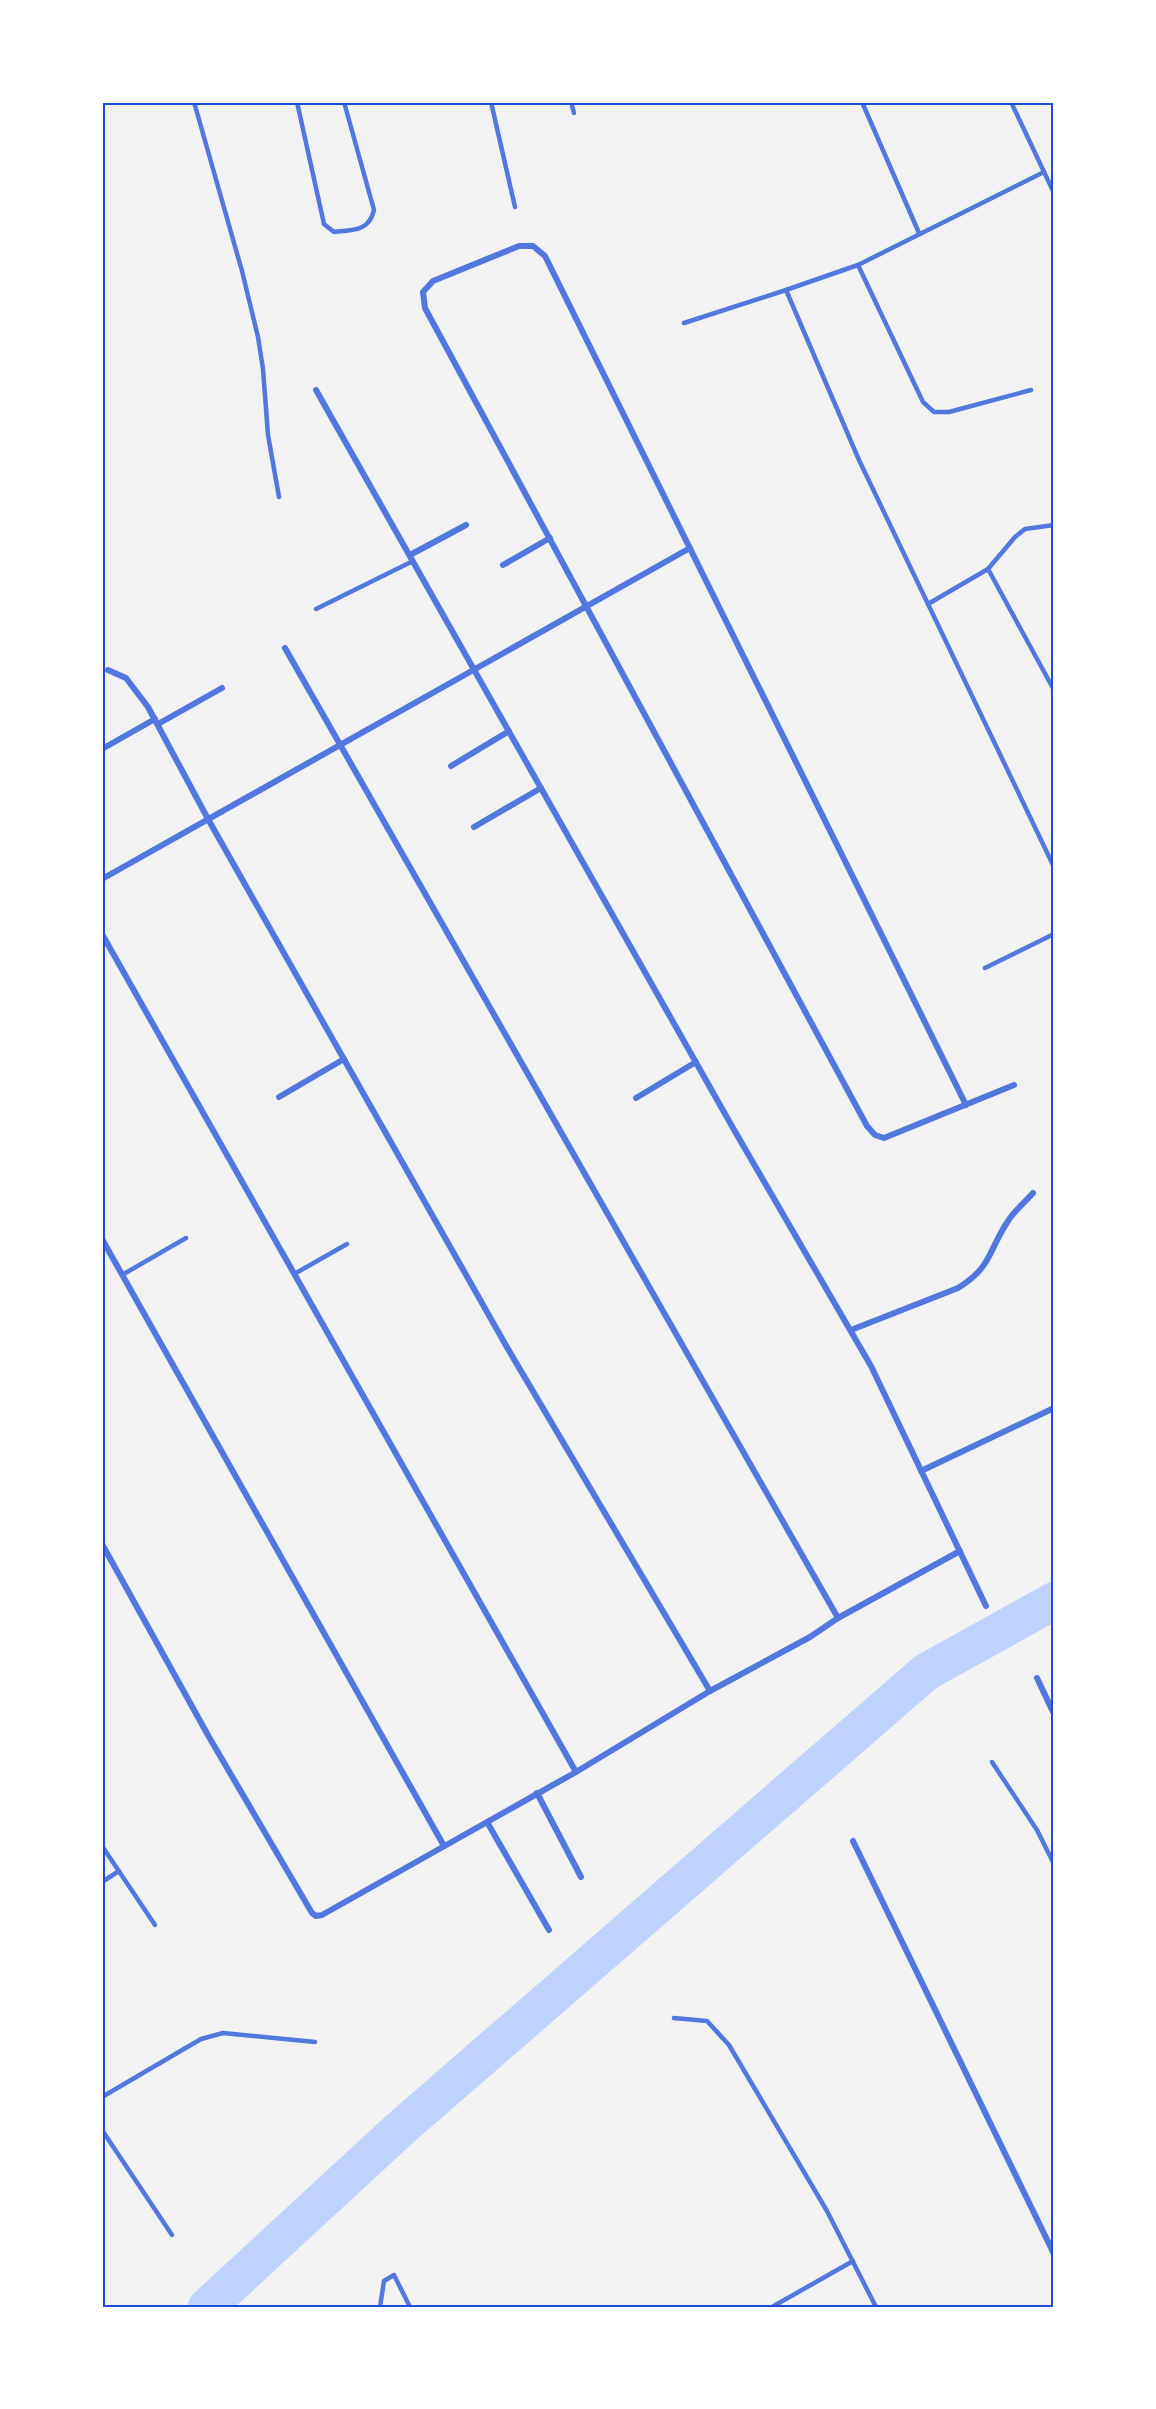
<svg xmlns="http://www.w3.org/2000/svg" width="1156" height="2409" font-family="'PT Sans',sans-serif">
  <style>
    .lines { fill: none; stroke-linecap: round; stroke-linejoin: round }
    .river { stroke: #bfd3fe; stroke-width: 38 }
    .service { stroke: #5277de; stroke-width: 4.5 }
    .minor { stroke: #5277de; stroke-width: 6 }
    .neatline { fill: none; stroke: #1d4ed8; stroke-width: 2 }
  </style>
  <rect width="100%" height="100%" fill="#f2f2f2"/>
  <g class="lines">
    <polyline class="river" points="207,2307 401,2128 926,1672 1054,1601"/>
    <g class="service">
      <polyline points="194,102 242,271 258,337 263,369 268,435 279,497"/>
      <path d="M297,102L324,224L334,232C352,230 369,232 374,210L344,102"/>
      <polyline points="491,102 515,207"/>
      <polyline points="571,102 574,113"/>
      <polyline points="862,102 919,233"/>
      <polyline points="1011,102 1054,193"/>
      <polyline points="858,265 923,402 934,412 949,412 1031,390"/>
      <polyline points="786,290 859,460 1054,867"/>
      <polyline points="684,323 786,290 858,265 1044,172"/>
      <polyline points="988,569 1015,537 1025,529 1054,525"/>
      <polyline points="928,604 988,569 1054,690"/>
      <polyline points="316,609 413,561"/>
      <polyline points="985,968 1054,934"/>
      <polyline points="296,1273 347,1244"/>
      <polyline points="122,1275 186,1238"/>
      <polyline points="992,1762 1037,1830 1054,1864"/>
      <polyline points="102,1846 155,1925"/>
      <polyline points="102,1882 119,1871"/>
      <polyline points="674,2018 707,2021 729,2045 827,2211 876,2307"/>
      <polyline points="102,2097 201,2039 223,2033 315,2042"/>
      <polyline points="102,2130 172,2235"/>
      <polyline points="380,2307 384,2281 394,2275 410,2307"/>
      <polyline points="772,2307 853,2261"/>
    </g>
    <g class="minor">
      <polyline points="316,390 733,1128 871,1366 986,1606"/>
      <polyline points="410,555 466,525"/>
      <polyline points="503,565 550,538"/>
      <polyline points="285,648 838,1618"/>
      <polyline points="108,670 126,678 148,707 208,819 508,1349 710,1691"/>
      <polyline points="158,724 222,688"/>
      <polyline points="102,749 155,719"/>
      <polyline points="451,766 509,731"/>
      <polyline points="474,827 541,788"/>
      <polyline points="102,879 690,548"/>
      <polyline points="102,934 576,1772"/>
      <polyline points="279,1097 344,1059"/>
      <polyline points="636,1098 696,1062"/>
      <polyline points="966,1105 545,256 533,246 519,246 433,281 423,292 425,308 867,1126 875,1135 884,1138 1014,1085"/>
      <polyline points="102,1239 444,1846"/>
      <path d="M851,1330L958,1288C992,1267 988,1251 1008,1221C1014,1211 1025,1202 1033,1193"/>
      <polyline points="921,1471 1054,1408"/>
      <polyline points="102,1544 209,1737 312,1913 316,1916 322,1915 576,1772 710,1691 810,1637 838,1618 960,1551"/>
      <polyline points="1037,1678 1054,1714"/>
      <polyline points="537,1793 581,1877"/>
      <polyline points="487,1822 549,1930"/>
      <polyline points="853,1841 1054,2254"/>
    </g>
  </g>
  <rect width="1156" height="2409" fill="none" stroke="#ffffff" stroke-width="207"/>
  <rect x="104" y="104" width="948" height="2202" class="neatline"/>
</svg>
